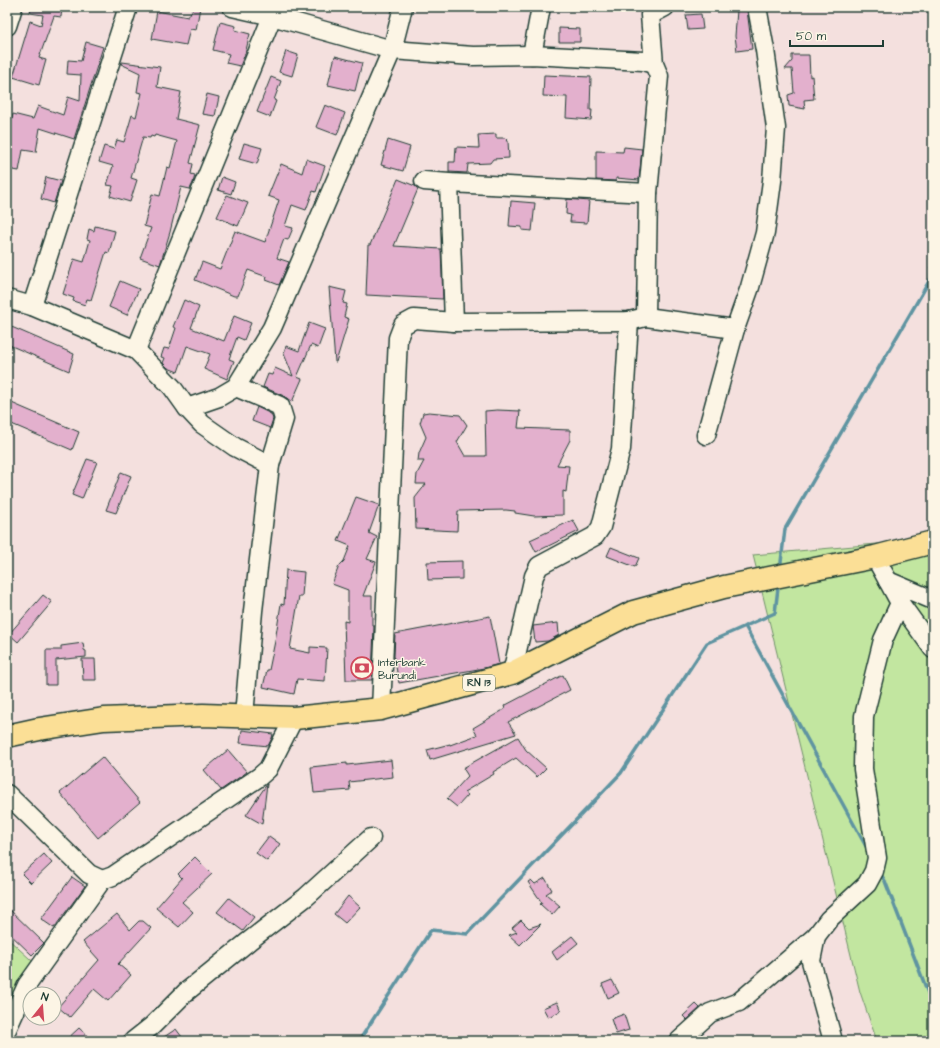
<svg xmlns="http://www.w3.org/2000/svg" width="940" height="1048" font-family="'Architects Daughter',sans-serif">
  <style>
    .green { fill: #c2e6a0; stroke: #70926a }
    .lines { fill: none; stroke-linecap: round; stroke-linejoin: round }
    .stream { stroke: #5f94a1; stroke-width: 3.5 }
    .building { fill: #e3b0cd; stroke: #1f3d34 }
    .minor-casing { stroke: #1f3d34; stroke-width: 21 }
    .major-casing { stroke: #1f3d34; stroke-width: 25 }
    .minor { stroke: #fcf5e5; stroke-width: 18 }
    .major { stroke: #fbdf96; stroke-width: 22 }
    .labels { text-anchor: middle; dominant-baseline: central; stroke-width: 3; stroke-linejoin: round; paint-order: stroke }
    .shield { fill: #fcf5e5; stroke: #617469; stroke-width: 1 }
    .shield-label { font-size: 10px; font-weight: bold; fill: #1f3d34 }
    .poi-label { font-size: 11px; fill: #1f3d34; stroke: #fcf5e5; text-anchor: start }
  </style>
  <rect width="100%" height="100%" fill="#f4e0de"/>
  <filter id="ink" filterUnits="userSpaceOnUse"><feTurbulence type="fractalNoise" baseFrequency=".025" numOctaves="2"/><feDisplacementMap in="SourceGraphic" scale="8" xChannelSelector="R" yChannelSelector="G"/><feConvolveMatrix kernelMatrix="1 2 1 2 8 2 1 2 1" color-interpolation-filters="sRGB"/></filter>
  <g filter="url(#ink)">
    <g class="green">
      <polygon points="933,539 933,1041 877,1041 860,992 753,555"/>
      <polygon points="7,938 41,969 7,1041"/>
    </g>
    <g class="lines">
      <g class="stream">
        <polyline points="781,562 785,529 931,278 933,254"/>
        <polyline points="745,626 868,850"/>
        <polyline points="880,873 885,881 933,1006"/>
        <polyline points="359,1041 431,930 467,934 621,773 707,643 775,613 778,588"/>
      </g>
    </g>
    <g class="building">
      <polygon points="31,7 62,7 61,17 54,16 39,58 46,60 39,85 13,77 30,21 41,25 43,15 30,13"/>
      <polygon points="194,7 200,7 196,30 190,29 186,45 152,39 157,11 188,17"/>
      <polygon points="737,10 747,10 752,49 737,51 735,36"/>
      <polygon points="701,14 703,29 688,30 686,15"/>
      <polygon points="220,22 236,26 235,30 250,34 245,54 240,66 226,63 229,54 213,50"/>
      <polygon points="559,28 580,29 580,42 559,42"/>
      <polygon points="86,42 103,47 74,139 40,128 36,152 23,150 19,171 7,169 7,126 10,126 13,114 33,119 38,106 63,115 68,97 80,101 81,75 67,74 68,60 81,61"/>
      <polygon points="286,51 298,55 292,76 279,72"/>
      <polygon points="792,55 809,55 810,77 812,76 814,99 804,100 805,109 789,106 788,95 794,93 792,69 785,69 792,61"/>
      <polygon points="335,56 362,63 355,91 328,85"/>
      <polygon points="122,62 160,67 157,87 181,92 176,119 200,125 190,163 193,164 191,174 195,175 193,183 190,189 181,187 170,232 160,265 140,258 151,228 144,226 152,194 160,196 167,167 170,168 177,141 155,135 154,137 151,136 150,138 143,137 131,178 137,180 130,202 110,196 113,186 107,185 113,166 99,162 104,146 114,149 117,140 124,142 132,115 136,117 142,93 137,92 140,73 121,64"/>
      <polygon points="544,75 591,77 590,110 592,110 591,120 566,118 567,97 543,96"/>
      <polygon points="271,77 281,81 274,100 276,101 270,117 257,112"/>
      <polygon points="207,94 219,97 215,116 202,114"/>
      <polygon points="325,105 345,113 337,135 316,127"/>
      <polygon points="496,134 496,138 505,138 508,141 509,158 493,159 490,163 468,164 467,173 449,172 449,162 455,162 456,147 479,148 478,135"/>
      <polygon points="388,140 410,147 403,171 381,165"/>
      <polygon points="244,143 262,148 257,164 239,159"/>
      <polygon points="624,147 642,149 639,180 616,178 616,181 596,180 596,151 623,152"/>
      <polygon points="306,159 325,166 316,192 313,191 306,210 292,205 285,226 293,228 288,240 284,239 277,258 289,262 279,285 266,280 267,277 248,270 238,296 234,296 195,280 202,262 220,269 235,231 265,242 279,200 268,196 281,164 302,173"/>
      <polygon points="46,177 61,181 54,203 41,199"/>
      <polygon points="222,177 235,182 231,194 218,190"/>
      <polygon points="398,179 415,186 418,189 394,246 441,249 443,299 366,295 368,245 370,245"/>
      <polygon points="227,195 248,203 238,226 217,217"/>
      <polygon points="567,199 589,201 587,223 570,222 571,215 566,214"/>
      <polygon points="511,201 535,203 532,231 522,230 522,227 509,226"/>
      <polygon points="95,226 115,231 109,253 106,252 91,300 87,299 85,305 73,301 74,298 63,294 74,259 84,262 90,240 87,239 89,229 94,231"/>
      <polygon points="120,281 139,289 127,315 109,307"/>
      <polygon points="329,287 346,291 343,303 347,304 344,317 349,319 336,362 335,362"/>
      <polygon points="184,300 199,307 191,328 224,341 234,316 251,323 244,340 237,337 229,359 234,361 227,379 204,369 210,354 187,346 178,372 168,368 163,363 165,358 161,357 164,348 169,349 176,328 173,327"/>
      <polygon points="309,323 325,329 318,348 311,345 297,377 302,379 292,402 284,396 263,387 268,374 272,375 275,368 293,376 284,354 286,346 299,351"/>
      <polygon points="7,325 74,354 69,371 7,344"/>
      <polygon points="7,401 79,432 72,450 7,422"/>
      <polygon points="257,407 271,414 273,419 270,428 252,421"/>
      <polygon points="497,410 520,411 518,428 570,430 570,440 557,465 569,466 566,492 563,491 563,515 534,516 515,513 515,511 506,510 458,511 457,531 416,529 415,498 426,484 416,484 417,474 424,461 418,461 419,453 426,437 420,423 423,413 429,412 460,415 467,425 457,442 465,456 486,456 485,411"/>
      <polygon points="87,459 97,462 82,499 72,495"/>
      <polygon points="121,472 131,476 116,513 106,510"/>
      <polygon points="356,497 379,505 369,533 377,537 367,559 376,562 363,596 372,596 372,625 374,625 372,680 346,680 344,621 348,622 348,590 332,584 339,566 344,561 350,546 338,541"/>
      <polygon points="573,520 579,531 536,552 530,540"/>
      <polygon points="611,547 639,558 635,567 607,556"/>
      <polygon points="462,561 462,579 428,580 427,562"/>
      <polygon points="286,570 304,572 302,596 299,596 290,649 310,653 310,647 327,648 325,681 297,679 294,694 263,687 267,670 269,670 275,641 281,604 284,605"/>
      <polygon points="43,595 52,602 18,642 9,634"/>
      <polygon points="490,616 499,664 484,668 399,683 394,656 395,634"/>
      <polygon points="558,623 559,635 548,641 535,642 533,626"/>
      <polygon points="83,643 84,650 86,651 86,657 56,660 56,685 46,685 46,650 61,650 61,646"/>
      <polygon points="82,659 95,659 96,680 83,680"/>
      <polygon points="563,675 570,690 508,722 516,734 430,760 427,750 450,744 450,745 477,735 473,728 505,709 504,706"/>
      <polygon points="242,730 273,734 272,738 268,746 240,743"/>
      <polygon points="518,737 526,750 546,768 537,777 516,758 493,772 494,774 464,792 468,795 457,807 447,799 468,776 463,768"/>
      <polygon points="228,750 247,772 221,790 204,770"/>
      <polygon points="102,757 140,802 98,838 60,793"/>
      <polygon points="391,760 393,777 349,782 350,790 314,793 311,767 347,763 347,765"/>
      <polygon points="267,784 262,824 246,815"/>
      <polygon points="269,836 280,844 267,861 256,853"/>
      <polygon points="44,854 52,863 31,883 22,874"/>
      <polygon points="195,857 212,874 182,902 193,912 179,927 156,908 182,878 178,874"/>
      <polygon points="72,877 85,886 54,928 41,919"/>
      <polygon points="545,878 552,890 546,894 560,906 552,915 540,904 542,903 528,882 531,880 535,884"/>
      <polygon points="348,896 360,907 345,923 334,914"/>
      <polygon points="229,898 254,917 243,931 217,912"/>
      <polygon points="7,907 44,943 32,955 7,931"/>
      <polygon points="117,914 130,930 139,921 143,921 151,928 118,964 131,975 108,1001 94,989 70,1017 58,1007 99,960 83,942"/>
      <polygon points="521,920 529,928 541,924 520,945 509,935 517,932 512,928"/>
      <polygon points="572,936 578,943 557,960 552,952"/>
      <polygon points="612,980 619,993 608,998 602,984"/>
      <polygon points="557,1002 561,1011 548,1017 543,1008"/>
      <polygon points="696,1004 700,1008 687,1020 683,1016"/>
      <polygon points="624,1014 629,1030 616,1034 611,1019"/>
      <polygon points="79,1028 93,1041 65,1041"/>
      <polygon points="176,1029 185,1041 158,1041"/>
    </g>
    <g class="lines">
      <g class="minor-casing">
        <g id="minor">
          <polyline points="232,7 272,16 392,50 473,56 532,55 643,61 654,64"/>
          <polyline points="7,26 13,7"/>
          <polyline points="532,55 541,7"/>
          <polyline points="424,181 449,183 648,193"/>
          <polyline points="449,183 454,322"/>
          <polyline points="7,299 32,306 136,350 172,387 187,408 202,424 235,447 270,465"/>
          <polyline points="32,306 128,7"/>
          <polyline points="646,317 648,193 659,76 654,64 650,15 665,7"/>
          <polyline points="136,350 276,7"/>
          <polyline points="236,387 280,406 284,419 270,465 253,611 244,716"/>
          <polyline points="187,408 219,397 236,387 272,328 392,50 403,7"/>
          <polyline points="706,435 735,329 750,287 765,233 772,181 776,128 765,50 757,7"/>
          <polyline points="888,581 933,600"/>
          <polyline points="900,603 933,649"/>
          <polyline points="512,673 534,576 539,566 595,536 601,527 621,449 629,321"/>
          <polyline points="381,709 398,338 403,325 414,319 454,322 629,321 646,317 735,329"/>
          <polyline points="7,794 89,874 102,880"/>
          <polyline points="7,1029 27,985 102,880 113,876 259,777 268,769 294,718"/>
          <polyline points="133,1041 152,1026 186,992 249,941 306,897 371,838"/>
          <polyline points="679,1041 710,1013 739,1002 816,936"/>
          <polyline points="833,1041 811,961 816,936 829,919 867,884 874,871 877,858 863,769 864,716 883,640 900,603 875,557"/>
        </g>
      </g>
      <g class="major-casing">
        <polyline id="major" points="7,736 39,729 104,719 203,715 294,718 381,709 512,673 633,612 724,587 875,557 933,542"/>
      </g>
      <use href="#minor" class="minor"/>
      <use href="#major" class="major"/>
    </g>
  </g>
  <defs>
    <g id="bank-ring" transform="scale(1.15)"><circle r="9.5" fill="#fcf5e5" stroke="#d1495b" stroke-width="1.5"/><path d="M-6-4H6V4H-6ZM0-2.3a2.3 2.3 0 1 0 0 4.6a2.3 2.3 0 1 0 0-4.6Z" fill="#d1495b"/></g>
  </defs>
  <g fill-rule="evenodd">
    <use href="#bank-ring" x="362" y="668"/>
  </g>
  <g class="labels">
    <rect class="shield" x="463" y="675" width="32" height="16" rx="3"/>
    <g class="shield-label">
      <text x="479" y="683">RN 13</text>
    </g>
    <g class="poi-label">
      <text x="378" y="662">Interbank<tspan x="378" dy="13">Burundi</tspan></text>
    </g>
  </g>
  <rect width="940" height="1048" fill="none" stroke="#fcf5e5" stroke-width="24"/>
  <rect x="12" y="12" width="916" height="1024" fill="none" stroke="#1f3d34" stroke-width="1.5" filter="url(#ink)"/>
  <g transform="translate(42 1006) rotate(17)"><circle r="19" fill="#fcf5e5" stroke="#a4ab9e"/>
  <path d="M0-3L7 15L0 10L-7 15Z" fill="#d1495b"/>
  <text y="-6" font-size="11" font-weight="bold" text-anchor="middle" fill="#1f3d34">N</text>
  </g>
  <path d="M790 40v6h93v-6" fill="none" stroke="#1f3d34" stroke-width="2"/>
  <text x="796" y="40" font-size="12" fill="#1f3d34" stroke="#fcf5e5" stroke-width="3" paint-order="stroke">50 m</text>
</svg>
